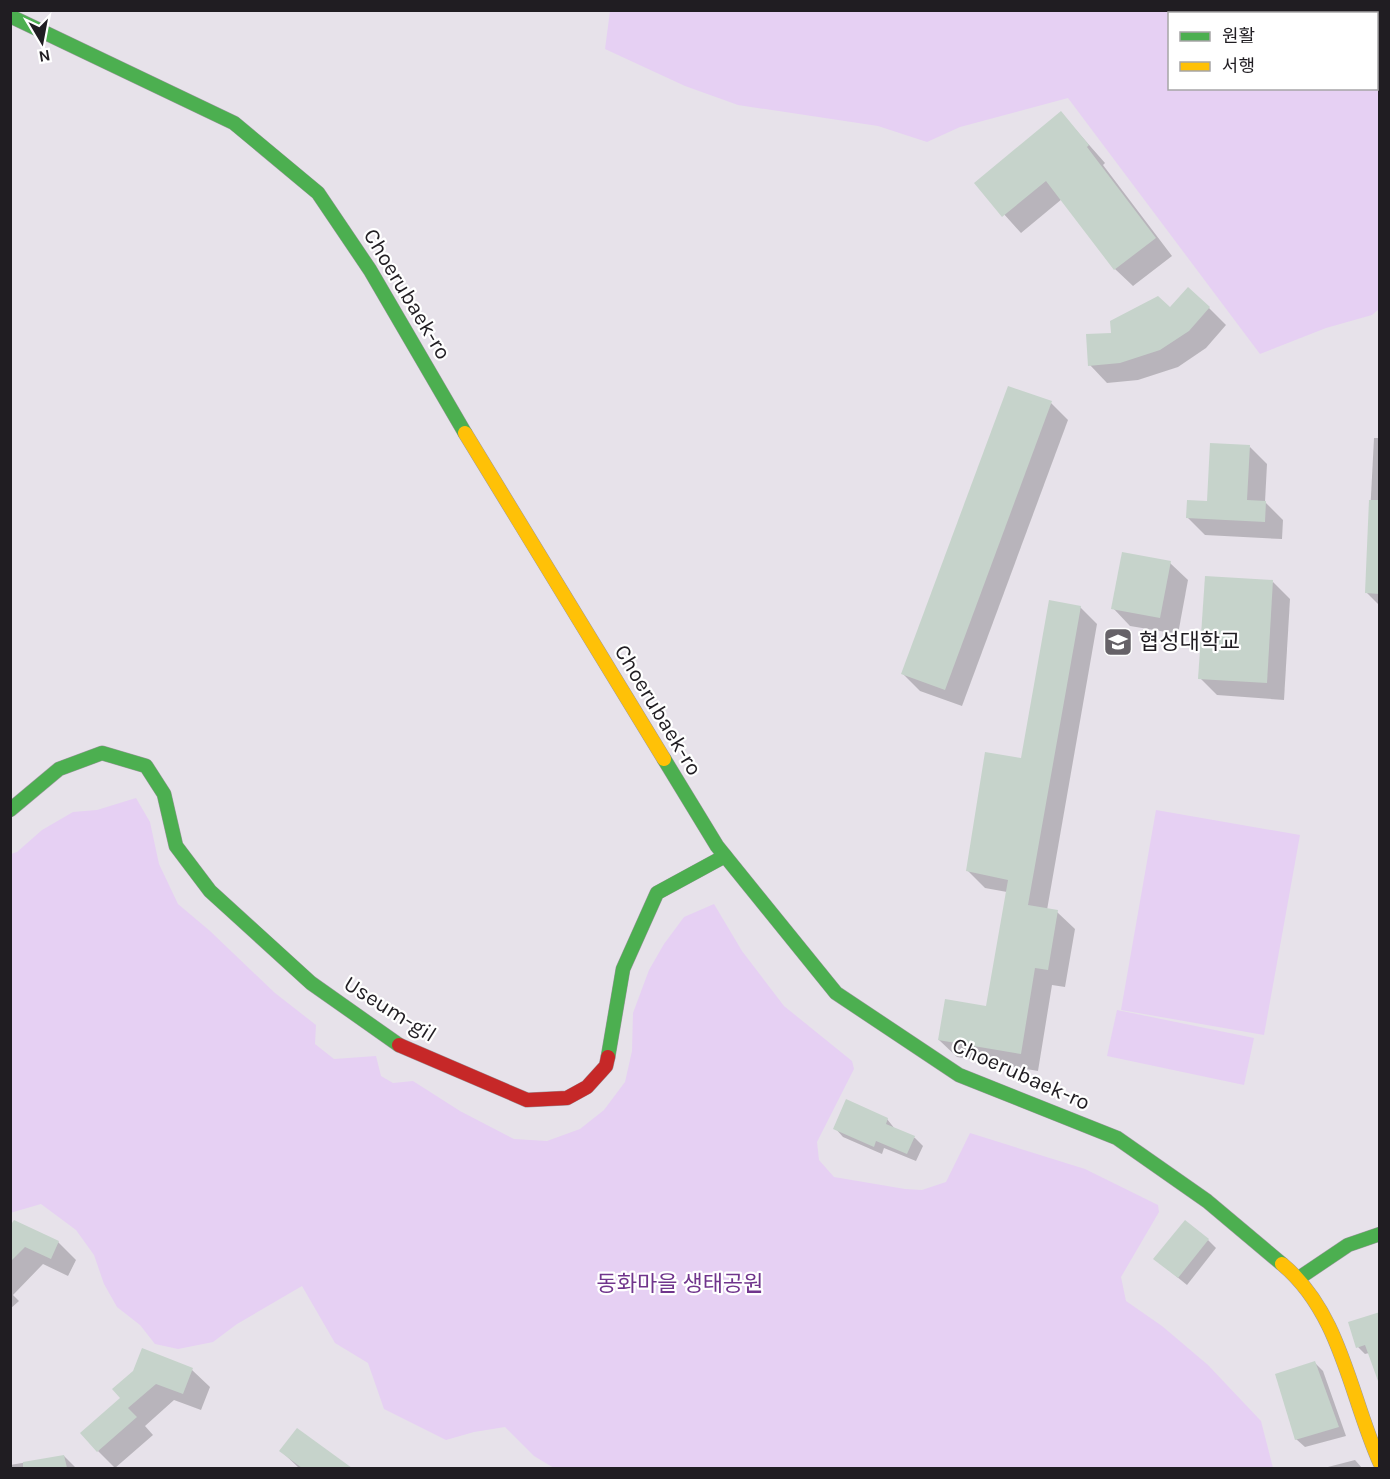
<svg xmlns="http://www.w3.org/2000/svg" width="1390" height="1479" font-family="Karla,'Noto Sans KR',sans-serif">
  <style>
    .green { fill: #e6d0f3; fill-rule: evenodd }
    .shadow { fill: #0003 }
    .building { fill: #c6d3cb }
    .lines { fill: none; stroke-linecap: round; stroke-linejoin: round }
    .fast-casing { stroke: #9d999f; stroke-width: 15 }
    .slow-casing { stroke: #9d999f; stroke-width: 15 }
    .jam-casing { stroke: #9d999f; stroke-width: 15 }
    .fast { stroke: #4caf50; stroke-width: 14 }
    .slow { stroke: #ffc107; stroke-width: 14 }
    .jam { stroke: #c62828; stroke-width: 14 }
    .labels { text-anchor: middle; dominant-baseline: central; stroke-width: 4.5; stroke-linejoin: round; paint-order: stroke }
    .street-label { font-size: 22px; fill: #201d22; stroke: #fff }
    .poi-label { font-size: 22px; fill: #201d22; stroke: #fff; text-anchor: start }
    .park-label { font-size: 22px; fill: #70358c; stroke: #fff }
  </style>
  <rect width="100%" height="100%" fill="#e7e2ea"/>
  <g class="green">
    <path d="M610,11H1379V309L1372,315L1326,328L1260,354L1068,98L960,127L927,142L878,126L738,105L685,86L605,49ZM1170,14H1376V88H1170Z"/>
    <polygon points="136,798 150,822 159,864 178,904 210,931 275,993 316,1025 315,1044 334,1059 376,1056 381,1076 393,1083 413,1081 460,1111 514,1139 547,1141 580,1129 604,1110 625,1082 632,1051 633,1013 649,970 664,944 684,917 714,904 742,951 784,1006 852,1061 854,1069 817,1142 819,1160 834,1177 905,1189 922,1190 946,1182 970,1133 1085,1169 1158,1205 1159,1212 1121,1277 1126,1301 1162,1326 1208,1365 1261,1421 1273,1468 554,1468 534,1456 505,1427 474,1432 446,1440 384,1409 368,1363 335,1343 302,1286 237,1324 213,1342 178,1349 155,1344 140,1325 117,1307 104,1284 94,1255 76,1230 41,1204 10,1213 11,854 17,852 42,830 73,812 97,810"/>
    <polygon points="1156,810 1300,835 1264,1035 1121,1010"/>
    <polygon points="1117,1010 1254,1038 1244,1085 1107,1056"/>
  </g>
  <g class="shadow">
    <polygon points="1061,113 1105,163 1103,165 1172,256 1133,286 1115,269 1062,199 1021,233 976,183"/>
    <polygon points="1209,308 1226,325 1206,348 1178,367 1138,380 1107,383 1090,365 1112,334 1170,309"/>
    <polygon points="1051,403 1068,420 962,706 920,691 903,674"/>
    <polygon points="1374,438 1380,438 1380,606 1366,592"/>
    <polygon points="1250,447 1267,464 1265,502 1283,520 1282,539 1205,535 1187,517 1209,503"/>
    <polygon points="1170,563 1188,580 1178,634 1130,626 1113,608"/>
    <polygon points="1273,582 1290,599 1284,700 1217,695 1200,678"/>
    <polygon points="1080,607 1097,624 1047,910 1057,912 1075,929 1065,987 1052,985 1038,1071 957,1057 939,1040 988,1007 1007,892 985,888 967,870 1023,760"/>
    <polygon points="887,1119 895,1129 915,1138 923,1146 916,1161 884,1148 882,1154 843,1137 835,1128"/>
    <polygon points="10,1230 58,1242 76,1260 68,1276 43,1264 13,1295 19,1301 10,1309"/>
    <polygon points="1208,1240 1216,1248 1187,1285 1155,1259"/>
    <polygon points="1380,1315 1380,1382 1369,1353 1365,1354 1358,1347"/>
    <polygon points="1315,1363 1323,1371 1346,1436 1305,1447 1296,1439"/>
    <polygon points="192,1370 210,1387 201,1410 174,1400 145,1426 153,1435 115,1468 98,1451 122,1399 114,1390"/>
    <polygon points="298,1430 350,1468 299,1468 281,1451"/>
    <polygon points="64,1456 76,1468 10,1468 10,1465"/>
    <polygon points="1355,1460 1362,1468 1324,1468"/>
  </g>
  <g class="building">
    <polygon points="1061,111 1089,145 1087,147 1156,238 1114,270 1046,181 1002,217 974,183"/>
    <polygon points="1188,287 1210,307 1189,331 1160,350 1120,363 1088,366 1086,334 1111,333 1110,321 1158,296 1170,307"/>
    <polygon points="1008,386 1052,401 945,690 901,674"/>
    <polygon points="1210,443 1250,445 1247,500 1266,501 1265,522 1186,518 1187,500 1207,501"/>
    <polygon points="1369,500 1380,500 1380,594 1365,593"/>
    <polygon points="1122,552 1171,561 1160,618 1111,609"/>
    <polygon points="1205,576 1273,580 1267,683 1198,679"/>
    <polygon points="1049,600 1081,606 1028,905 1058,910 1048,970 1035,968 1021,1054 938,1040 945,999 986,1006 1008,880 966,871 985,752 1021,758"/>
    <polygon points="846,1099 888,1118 886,1124 915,1136 907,1154 876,1141 874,1147 833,1129"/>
    <polygon points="14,1220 59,1241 51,1259 25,1247 10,1262 10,1226"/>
    <polygon points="1185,1220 1209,1239 1178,1278 1153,1259"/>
    <polygon points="1380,1312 1380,1381 1378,1381 1365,1345 1356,1348 1348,1322"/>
    <polygon points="142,1348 193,1368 183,1394 156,1384 128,1408 137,1417 97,1452 80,1433 120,1398 112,1389 133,1371"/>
    <polygon points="1315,1361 1339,1427 1295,1440 1275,1374"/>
    <polygon points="297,1428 352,1468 302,1468 279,1451"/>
    <polygon points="64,1455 67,1468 23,1468 23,1462"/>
  </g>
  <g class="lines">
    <g class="fast-casing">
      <g id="fast">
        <polyline points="10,16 234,123 318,193 370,270 465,433"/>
        <polyline points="664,759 717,846 836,993 959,1075 1117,1138 1207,1201 1282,1264"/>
        <polyline points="10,810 59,769 102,753 146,766 164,794 176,846 210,891 311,983 399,1045"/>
        <polyline points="608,1057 623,969 657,893 725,856"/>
        <polyline points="1299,1278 1348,1245 1380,1234"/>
      </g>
    </g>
    <g class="slow-casing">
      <g id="slow">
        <polyline points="465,433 664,759"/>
        <path d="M1282,1264C1341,1313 1350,1396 1380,1463"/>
      </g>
    </g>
    <g class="jam-casing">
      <polyline id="jam" points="399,1045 527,1100 567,1098 587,1087 606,1066 608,1057"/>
    </g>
    <use href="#fast" class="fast"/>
    <use href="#slow" class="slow"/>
    <use href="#jam" class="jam"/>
  </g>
  <defs>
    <g id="university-square" transform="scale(1.5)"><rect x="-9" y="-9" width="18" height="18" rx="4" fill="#666268" stroke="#fff"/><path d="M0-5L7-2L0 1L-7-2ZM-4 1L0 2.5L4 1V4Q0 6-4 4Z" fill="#fff"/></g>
  </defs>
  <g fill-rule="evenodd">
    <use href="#university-square" x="1118" y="642"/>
  </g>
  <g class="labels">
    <g class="street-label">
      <text transform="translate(407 294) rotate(59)">Choerubaek-ro</text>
      <text transform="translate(658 710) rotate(59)">Choerubaek-ro</text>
      <text transform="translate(390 1009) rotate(32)">Useum-gil</text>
      <text transform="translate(1021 1074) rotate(24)">Choerubaek-ro</text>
    </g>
    <g class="poi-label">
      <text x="1139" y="642">협성대학교</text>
    </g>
    <g class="park-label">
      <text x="680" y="1284">동화마을 생태공원</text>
    </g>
  </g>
  <rect width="1390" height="1479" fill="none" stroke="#201d22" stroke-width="24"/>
  <rect x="1168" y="12" width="210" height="78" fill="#ffffff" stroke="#a6a5a7" stroke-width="1.5"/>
  <rect x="1180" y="32" width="30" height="9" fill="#4caf50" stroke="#a6a5a7" stroke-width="1.5"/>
  <text x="1222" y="42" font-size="18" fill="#201d22">원활</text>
  <rect x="1180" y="62" width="30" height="9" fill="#ffc107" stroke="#a6a5a7" stroke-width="1.5"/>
  <text x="1222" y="72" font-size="18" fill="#201d22">서행</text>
  <g transform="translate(42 42) rotate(170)" stroke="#ffffff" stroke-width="4.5" paint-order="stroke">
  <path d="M0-4.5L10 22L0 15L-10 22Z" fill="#201d22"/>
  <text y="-9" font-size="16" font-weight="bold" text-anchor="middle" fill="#201d22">N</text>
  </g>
</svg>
